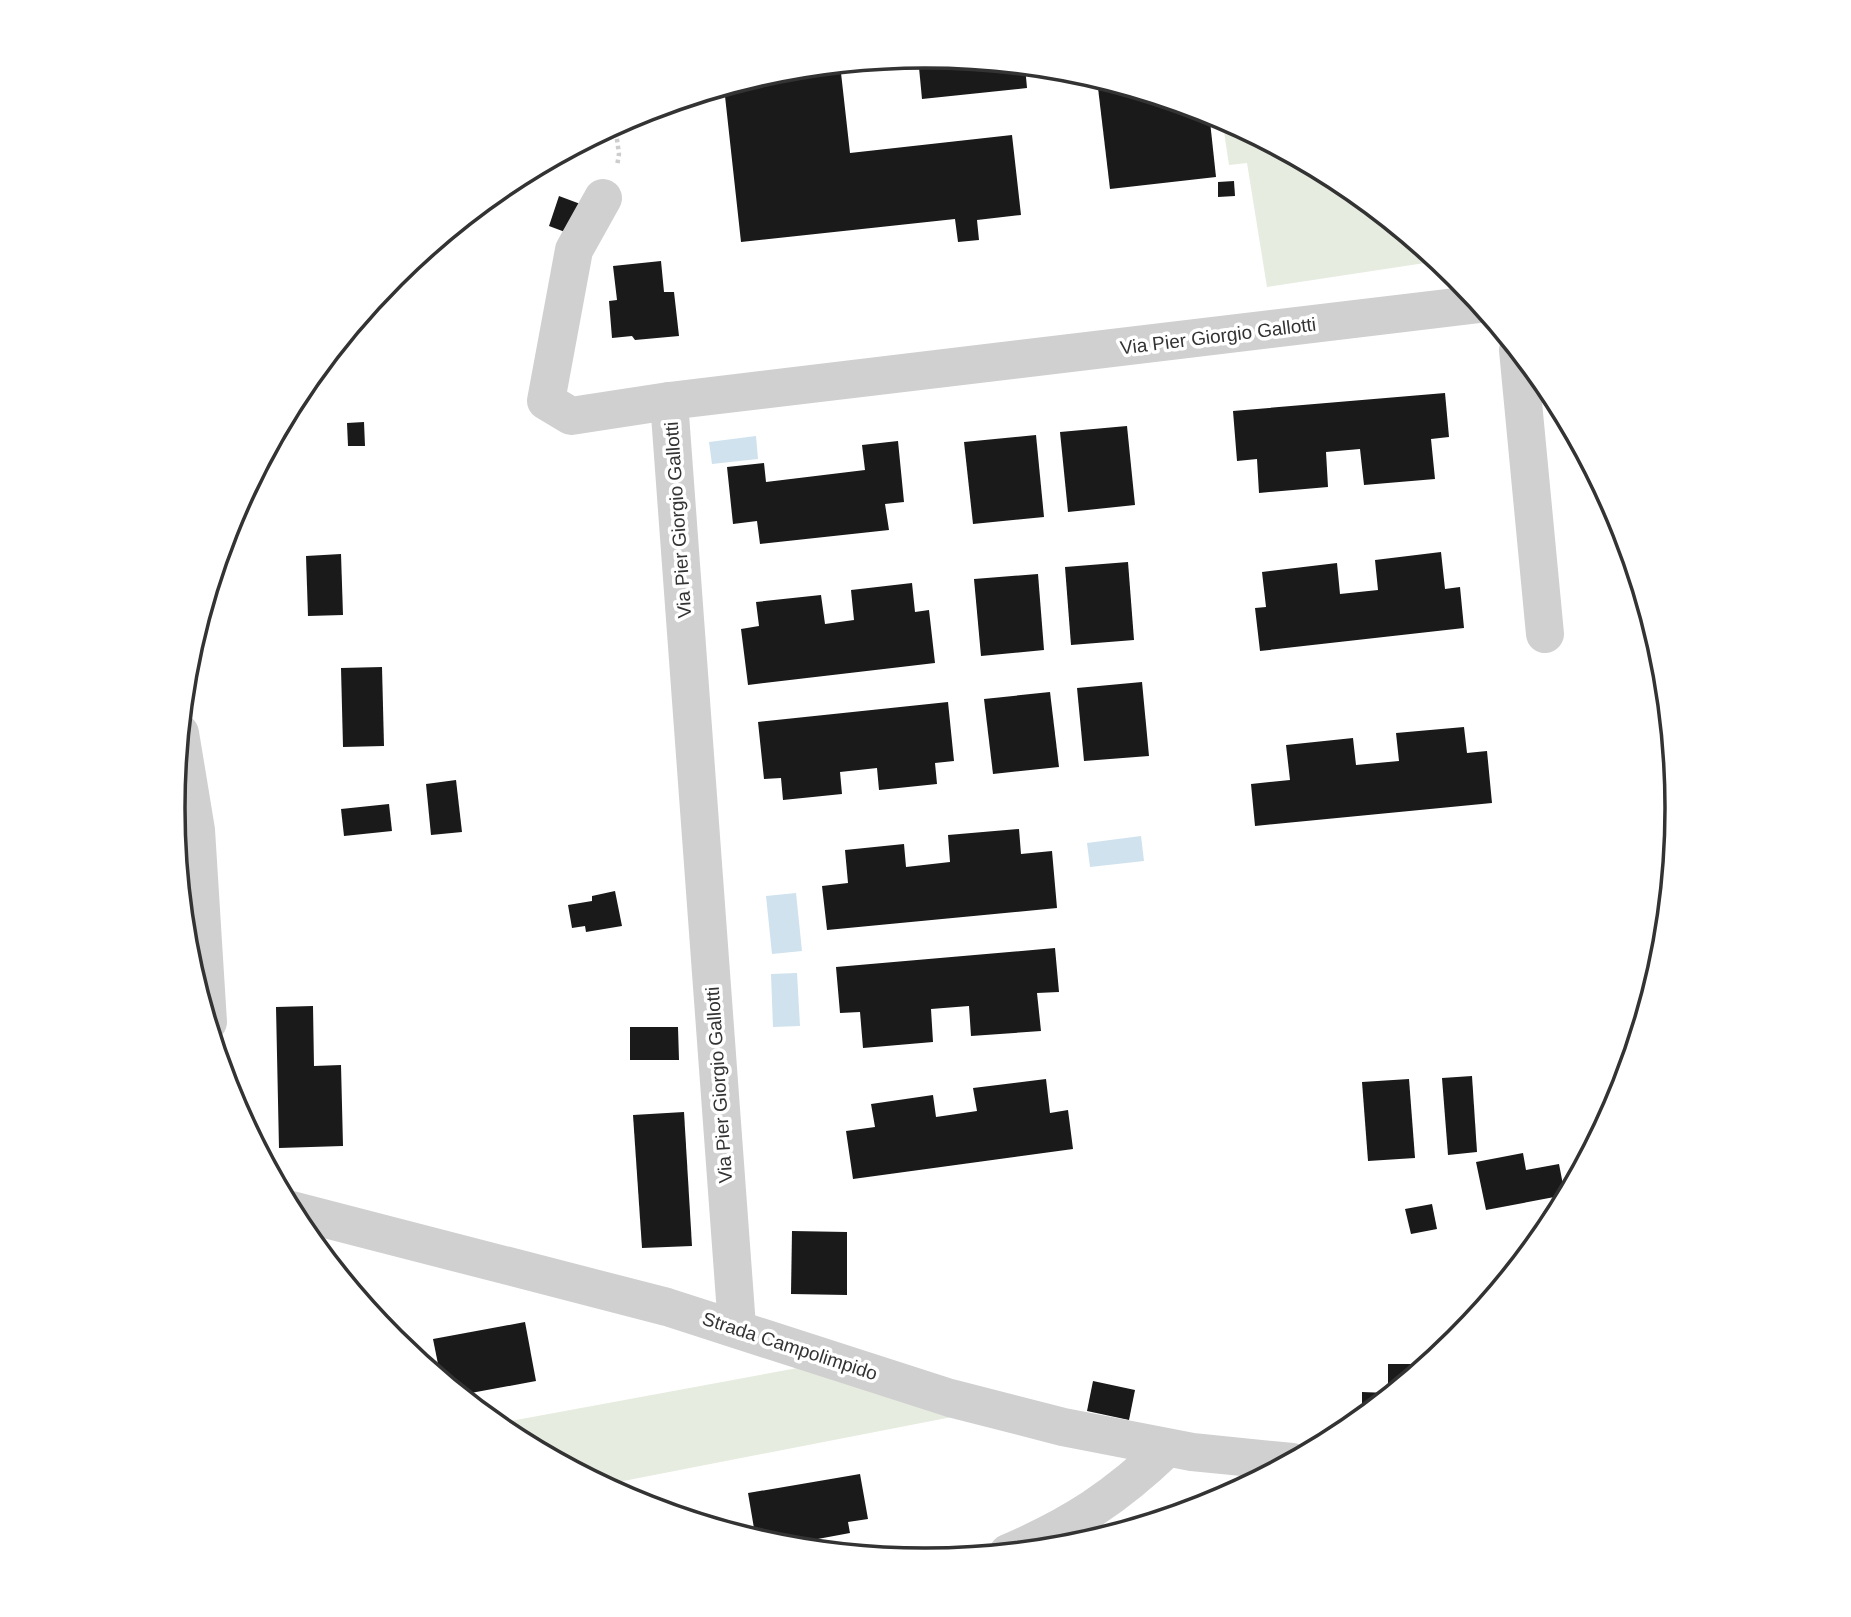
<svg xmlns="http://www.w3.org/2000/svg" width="1851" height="1617" font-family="Helvetica,sans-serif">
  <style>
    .green { fill: #e6ecdf }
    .water { fill: #cfe2ee }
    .building { fill: #1a1a1a }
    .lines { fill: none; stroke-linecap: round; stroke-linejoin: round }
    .path { stroke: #cdcdcd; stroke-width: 4.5; stroke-dasharray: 3.5 3.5; stroke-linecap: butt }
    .minor { stroke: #d0d0d0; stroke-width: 38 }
    .labels { text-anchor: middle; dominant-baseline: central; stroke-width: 7; stroke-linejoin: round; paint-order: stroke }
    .street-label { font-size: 19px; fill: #333; stroke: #fff }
    .rim { fill: none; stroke: #333; stroke-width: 3.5 }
  </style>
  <rect width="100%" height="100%" fill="#fff"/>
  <g class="green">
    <polygon points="1222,118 1344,183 1438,261 1267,287 1247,163 1229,165"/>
    <polygon points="814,1365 957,1416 603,1485 507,1434 495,1424"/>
  </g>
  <g class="water">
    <polygon points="756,436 758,459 712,464 709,442"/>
    <polygon points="1141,836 1144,861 1090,867 1087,843"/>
    <polygon points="796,893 802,951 772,954 766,896"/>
    <polygon points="797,973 800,1026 773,1027 771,974"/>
  </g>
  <g class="building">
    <polygon points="926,56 1025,66 1027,88 922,99 918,57"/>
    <polygon points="840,64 850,153 1012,135 1021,215 977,220 979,240 958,242 955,219 741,242 724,87 779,70"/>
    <polygon points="1122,86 1209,112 1216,177 1110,189 1098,88"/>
    <polygon points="1234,181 1235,196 1218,197 1218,182"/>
    <polygon points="559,196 583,205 573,235 549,226"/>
    <polygon points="661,261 664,292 674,292 679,336 635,340 632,336 612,338 609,301 617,300 613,266"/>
    <polygon points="1445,393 1449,437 1431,439 1435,479 1364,485 1360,449 1326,452 1328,487 1259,493 1257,459 1237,461 1233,411"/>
    <polygon points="364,422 365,446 348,446 347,423"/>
    <polygon points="1127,426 1135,505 1068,512 1060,432"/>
    <polygon points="1036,435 1044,517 973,524 964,442"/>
    <polygon points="898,441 904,502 885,504 889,530 760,544 757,521 733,524 727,467 764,463 766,482 865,470 862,445"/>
    <polygon points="1441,552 1445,589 1460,587 1464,628 1260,651 1255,608 1266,607 1262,572 1337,563 1340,594 1378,590 1375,560"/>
    <polygon points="341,554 343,615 308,616 306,556"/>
    <polygon points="1128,562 1134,640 1071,645 1065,567"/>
    <polygon points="1038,574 1044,650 981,656 974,579"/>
    <polygon points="912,583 915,612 929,610 935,663 748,685 741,629 759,626 756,602 821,595 825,624 854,620 851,590"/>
    <polygon points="382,667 384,746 343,747 341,668"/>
    <polygon points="1142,682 1149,756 1084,761 1077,688"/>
    <polygon points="1050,692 1059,767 993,774 984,699"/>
    <polygon points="948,702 954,761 935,763 937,784 879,790 877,768 840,772 842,794 783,800 781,778 764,779 758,722"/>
    <polygon points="1464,727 1467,753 1487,751 1492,803 1255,826 1251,784 1290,780 1286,745 1353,738 1356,765 1399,761 1396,733"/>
    <polygon points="456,780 462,832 431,835 426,784"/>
    <polygon points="389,804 392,831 344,836 341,809"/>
    <polygon points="1019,829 1021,854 1052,851 1057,908 827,930 822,886 848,883 845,850 904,844 906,867 950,862 948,835"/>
    <polygon points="615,891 622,926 586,932 585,926 572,928 568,905 592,901 592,896"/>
    <polygon points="1055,948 1059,992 1037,993 1041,1031 971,1036 969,1006 931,1009 933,1042 863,1048 860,1012 840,1013 836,967"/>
    <polygon points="313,1006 314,1066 341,1065 343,1146 279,1148 276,1007"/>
    <polygon points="630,1027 678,1027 679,1060 630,1060"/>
    <polygon points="1472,1076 1477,1152 1448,1155 1442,1078"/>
    <polygon points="1046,1079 1050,1113 1068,1110 1073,1149 853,1179 846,1131 875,1127 871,1104 933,1095 936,1117 977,1111 973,1088"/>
    <polygon points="1409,1079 1415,1158 1368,1161 1362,1082"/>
    <polygon points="684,1112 692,1246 642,1248 633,1115"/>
    <polygon points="1523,1153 1526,1170 1559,1164 1565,1195 1486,1210 1476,1162"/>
    <polygon points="1432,1204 1437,1229 1411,1234 1405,1209"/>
    <polygon points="792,1231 847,1232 847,1295 791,1294"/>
    <polygon points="525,1322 536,1381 460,1395 441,1379 433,1339"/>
    <polygon points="409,1342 411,1355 397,1344"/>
    <polygon points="1388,1364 1429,1364 1362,1419 1362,1392 1388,1393"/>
    <polygon points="1093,1381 1135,1390 1129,1420 1087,1411"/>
    <polygon points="860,1474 868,1519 848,1522 850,1533 796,1543 797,1548 756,1540 748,1493"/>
  </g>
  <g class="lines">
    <polyline class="path" points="615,125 619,154 617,166"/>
    <g class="minor">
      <polyline points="603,198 574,250 546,401 571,416 669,401"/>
      <polyline points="1518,350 1545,634"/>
      <polyline points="180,733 196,830 208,1022"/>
      <polyline points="291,1210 667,1307 950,1398 1063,1427 1192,1452 1292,1462"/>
      <polyline points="737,1327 669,401 1480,304"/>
      <path d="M1008,1553C1073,1525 1116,1497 1167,1448"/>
    </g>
  </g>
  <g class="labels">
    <g class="street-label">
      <text transform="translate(1218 336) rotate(-7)">Via Pier Giorgio Gallotti</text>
      <text transform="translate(678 520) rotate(-94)">Via Pier Giorgio Gallotti</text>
      <text transform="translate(719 1085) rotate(-94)">Via Pier Giorgio Gallotti</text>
      <text transform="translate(790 1346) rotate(18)">Strada Campolimpido</text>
    </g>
  </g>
  <path d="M0 0H1851V1617H0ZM185 808a740 740 0 1 1 1480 0a740 740 0 1 1-1480 0Z" fill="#fff" fill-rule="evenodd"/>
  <path class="rim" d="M185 808a740 740 0 1 1 1480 0a740 740 0 1 1-1480 0Z"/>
</svg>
